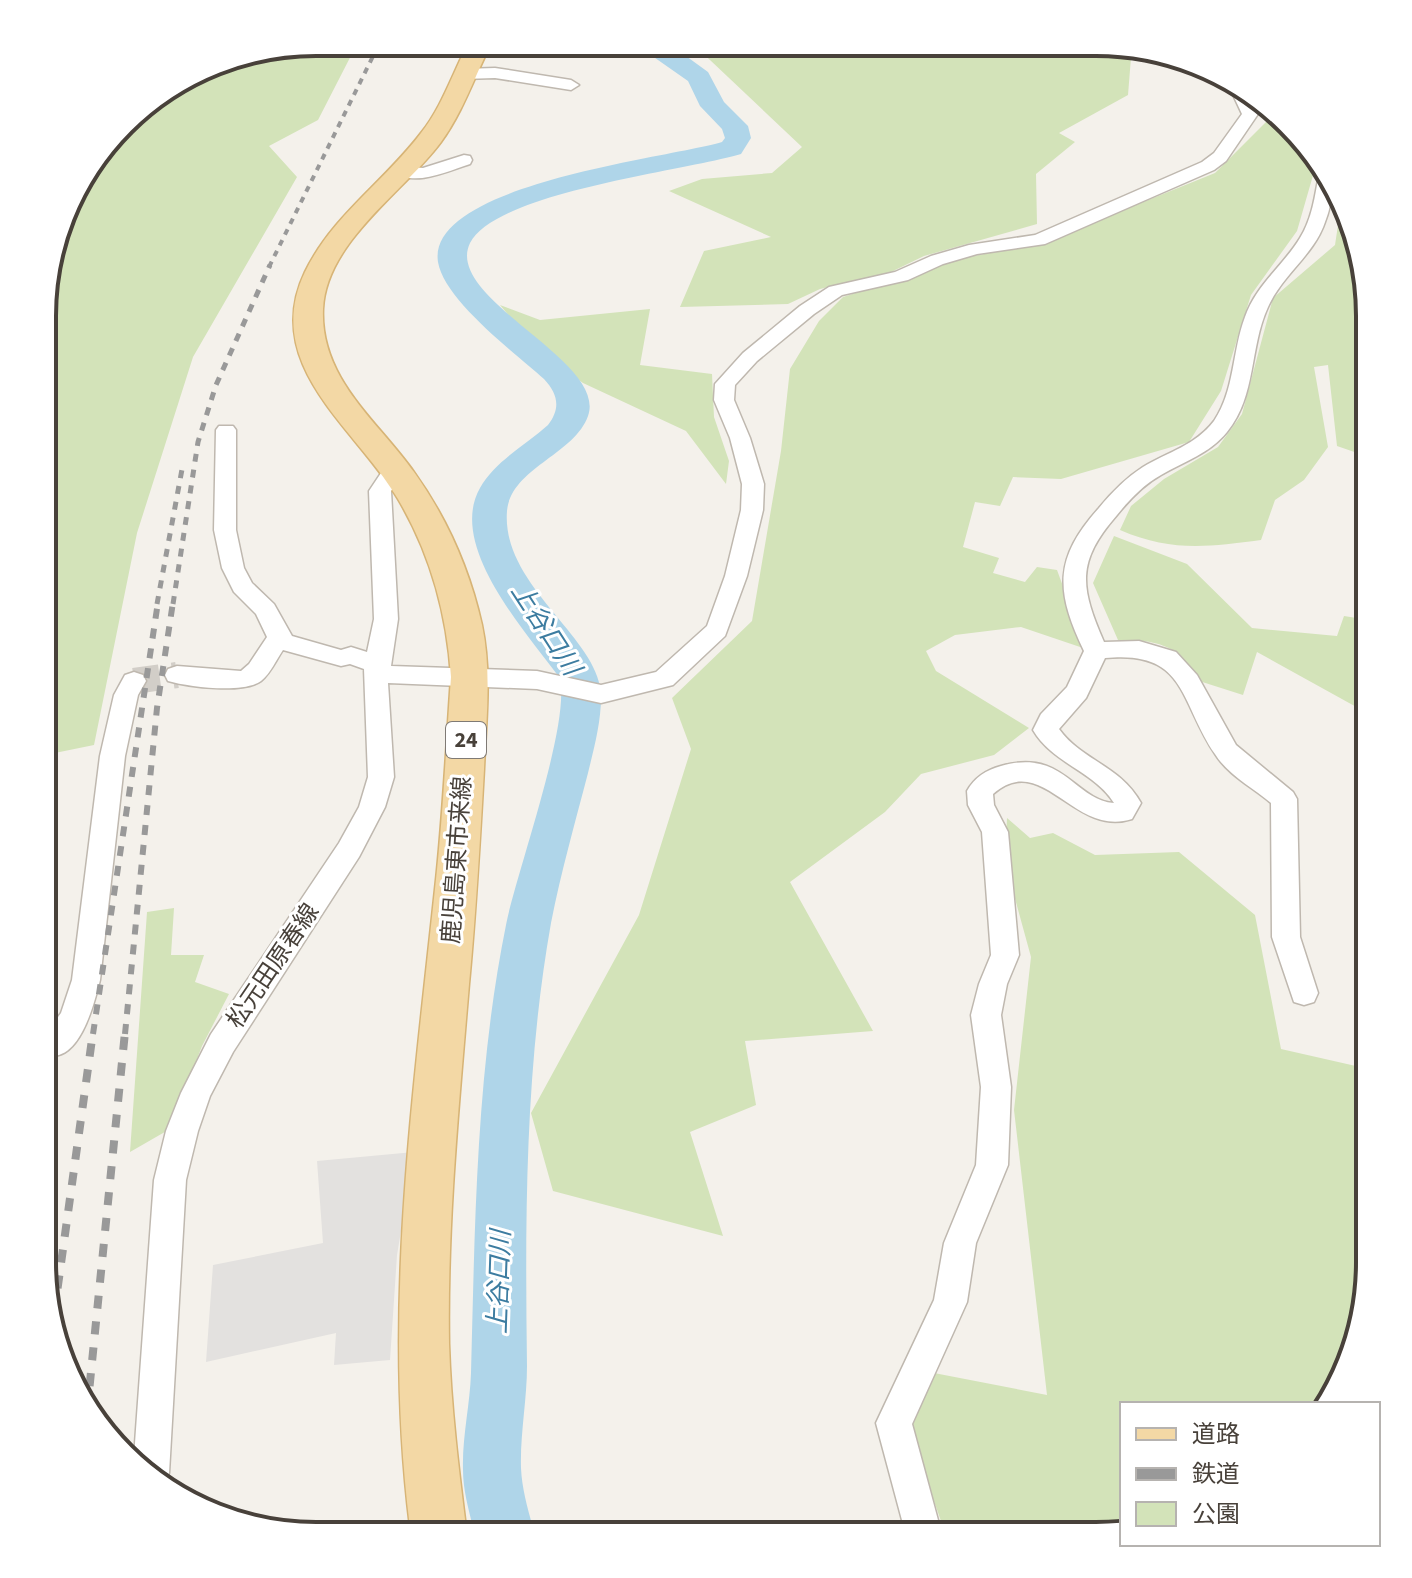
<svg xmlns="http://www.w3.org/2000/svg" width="1412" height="1578" font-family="'Source Sans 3','Noto Sans JP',sans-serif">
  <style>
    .green { fill: #d3e3b9 }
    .parking { fill: #e3e1df }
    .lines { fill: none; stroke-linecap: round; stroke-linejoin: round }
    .river { fill: #afd5e9; fill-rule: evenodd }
    .minor-tunnel { stroke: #d2cec8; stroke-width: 26; stroke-dasharray: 26 13; stroke-linecap: butt }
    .minor-casing { stroke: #bfb8af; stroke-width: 3 }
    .primary-casing { stroke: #d7b476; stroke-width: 3 }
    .minor { fill: #fff; fill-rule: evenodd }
    .primary { fill: #f3d8a5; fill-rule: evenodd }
    .rail-far3 { stroke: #999; stroke-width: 4; stroke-dasharray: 6 6; stroke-linecap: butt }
    .rail-far2 { stroke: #999; stroke-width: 5; stroke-dasharray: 8 8; stroke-linecap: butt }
    .rail-far1 { stroke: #999; stroke-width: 6; stroke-dasharray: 10 10; stroke-linecap: butt }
    .rail { stroke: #999; stroke-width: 8; stroke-dasharray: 13 13; stroke-linecap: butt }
    .labels { text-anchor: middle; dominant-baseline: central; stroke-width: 6; stroke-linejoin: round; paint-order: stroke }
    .shield { fill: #fff; stroke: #7f7a75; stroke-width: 2 }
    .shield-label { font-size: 22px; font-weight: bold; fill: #48413a }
    .street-label { font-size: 24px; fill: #48413a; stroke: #fff }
    .water-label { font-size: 26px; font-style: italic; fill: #3c7ca0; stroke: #fff }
    .rim { fill: none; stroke: #48413a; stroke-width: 4 }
  </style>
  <rect width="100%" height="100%" fill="#f4f1eb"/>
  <g class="green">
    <polygon points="316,42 358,42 318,120 269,146 297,177 193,357 137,533 94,745 45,755 47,263 78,179 136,110 227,57"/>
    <polygon points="692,43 1131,44 1132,45 1128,95 1059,133 1075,142 1036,174 1037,224 924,256 891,272 820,289 788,304 680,307 704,251 771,237 669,191 702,179 772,173 802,147"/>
    <polygon points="1263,103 1318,158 1297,231 1251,295 1221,391 1189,442 1061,479 1013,477 1000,506 975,502 963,547 999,558 993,573 1025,582 1037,567 1057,570 1086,649 1021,627 955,635 926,651 936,671 1029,728 994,755 921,774 885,812 790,882 873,1031 745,1041 756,1105 690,1132 723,1236 553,1191 531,1113 639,915 691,749 672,698 752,621 781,451 790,369 819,321 843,297 967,257 1037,245 1215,173 1267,121"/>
    <path d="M1340,212L1369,299V460L1366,456L1337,446L1328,365L1314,367L1328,447L1304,480L1275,500L1261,540C1207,547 1171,552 1120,530L1131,506L1164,479L1218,447L1242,414L1273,298L1335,245Z"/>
    <polygon points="500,305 540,320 650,309 640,365 712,374 714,417 729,461 726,484 686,431 583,383 540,353"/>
    <path d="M1114,536L1187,564L1252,628L1337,636L1344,616L1369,620V714L1257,652L1243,695L1196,680C1180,643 1154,640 1118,640L1093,583Z"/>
    <polygon points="1007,818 1030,838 1053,833 1095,855 1179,852 1255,915 1281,1049 1369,1069 1369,1279 1333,1399 1329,1404 1122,1404 1122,1533 1113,1535 946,1535 897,1397 934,1373 1047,1395 1014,1110 1031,957 1005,862"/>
    <polygon points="174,908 171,955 204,955 195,982 229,994 202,1046 170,1129 130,1152 147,912"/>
  </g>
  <polygon class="parking" points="414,1152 397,1255 390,1360 334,1365 336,1333 206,1362 213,1265 323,1243 317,1161"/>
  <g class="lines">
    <path class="river" d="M644,43H668L708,72L724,102L748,126L751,138L741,154C684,171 496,192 470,243C443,299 608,360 588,416C574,455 511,468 507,511C501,587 602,639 601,697C601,723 594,748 588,773C575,823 561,872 551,923C525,1069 525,1218 527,1366C527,1400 520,1434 521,1468C522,1491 529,1513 535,1535H475C470,1514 463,1492 463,1470C462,1437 470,1405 471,1373C475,1223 476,1073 506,925C516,873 573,718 559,677C526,632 447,546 480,488C495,461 526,445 548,425C561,408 558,394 544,379C516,354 444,300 438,262C426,184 669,158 722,142L725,138L722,129L700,106L688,81L648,53Z"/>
    <polyline class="minor-tunnel" points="134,681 177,675"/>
    <g class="minor-casing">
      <g id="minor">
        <polygon points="495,68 571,80 579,85 571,90 495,78 463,79 455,74 463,69"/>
        <path d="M1230,81L1245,87L1258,114L1226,161L1214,170L1045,244L977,254L943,264L908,280L842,295L814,314L757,361L735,385L734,400L750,438L764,484L763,510L747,576L725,636L673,685L601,703L537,689L388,683L394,777L385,807L359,857L233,1052L210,1096L198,1131L186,1180L169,1473L164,1485L134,1457L154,1180L166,1131L181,1093L211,1034L339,843L359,807L368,777L364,669L350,664L341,666L283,650C276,660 271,673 261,681C243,694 189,687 168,681L165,675L168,669L177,666L241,671L249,664L267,637L256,614L234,592L222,568L214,530L216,430L219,426H233L236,430V530L244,568L252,583L274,604L292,636L341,650L351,647L367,652L374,619L369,491L387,464L395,462L406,469L391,491L398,619L391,666L537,671L601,685L656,672L707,626L725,576L741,510L742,484L730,438L714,400L715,384L743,353L800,306L829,287L895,272L931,256L969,245L1035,235L1202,162L1214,153L1242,114L1228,84Z"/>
        <path d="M464,155L470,156L472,160L470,164C448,171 413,188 393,171L401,166L423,168Z"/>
        <path d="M1326,169C1332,189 1333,202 1325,222C1314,255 1282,275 1268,307C1249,348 1257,395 1227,432C1209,454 1185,461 1161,475C1143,485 1130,499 1117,515C1076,562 1080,587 1104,642L1139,641L1176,652L1197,675L1236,745L1293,792L1297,799L1300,937L1318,993L1314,1002L1304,1005L1294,1002L1272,937L1271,803C1252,787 1228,775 1215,754C1179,701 1187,650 1105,658L1086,698L1059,729C1082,761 1120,765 1141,803L1132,819C1073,838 1043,750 993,794L994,805L1008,832L1019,955L1007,984L1001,1015L1011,1087L1008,1165L976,1243L967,1302L912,1424L942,1535H906L876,1423L934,1300L944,1243L976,1165L981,1087L971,1015L979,984L991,955L982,832L968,805L967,791C975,777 986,770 1001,766C1064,748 1074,800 1114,803C1094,771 1053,764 1033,730L1041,714L1067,687L1084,651C1055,591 1054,558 1099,508C1112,492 1126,478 1143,467C1168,452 1196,445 1214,421C1235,390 1232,351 1245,317C1256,285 1283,266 1300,238C1312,219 1315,196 1319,174Z"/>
        <path d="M134,672L143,675L146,681L138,695L125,756L100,980C94,1005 78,1067 44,1054V1036L61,1013L72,980L100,756L114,695L125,675Z"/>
      </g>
    </g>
    <g class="primary-casing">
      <path id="primary" d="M469,42H492C475,75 463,112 441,142C404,192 326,242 323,309C320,379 378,421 414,472C447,518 470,571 482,625C492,673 486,721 484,769C480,841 476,912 469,984C459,1104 447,1224 449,1344C451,1408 459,1472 467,1535H411C382,1317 412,1105 435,889C443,818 446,747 451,677C447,614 430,553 398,499C357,429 260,366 305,272C332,216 384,182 421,133C442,107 453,72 469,42Z"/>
    </g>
    <use href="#minor" class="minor"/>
    <use href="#primary" class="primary"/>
    <polyline class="rail-far3" points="269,267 380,42"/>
    <g class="rail-far2">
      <polyline points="157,604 183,464"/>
      <polyline points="173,604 198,442 216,385 270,265"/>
    </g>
    <g class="rail-far1">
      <polyline points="93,1034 158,602"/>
      <polyline points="125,1034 157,708 173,602"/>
    </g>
    <g class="rail">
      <polyline points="54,1314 93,1032"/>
      <polyline points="87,1412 125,1032"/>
    </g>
  </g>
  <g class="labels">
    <rect class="shield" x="446" y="722" width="40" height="36" rx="6"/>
    <g class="shield-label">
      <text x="466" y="740">24</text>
    </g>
    <g class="street-label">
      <text transform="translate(457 860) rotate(-86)">鹿児島東市来線</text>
      <text transform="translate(273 966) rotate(-56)">松元田原春線</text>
    </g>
    <g class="water-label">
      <text transform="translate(546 629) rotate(57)">上谷口川</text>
      <text transform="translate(499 1282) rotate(-88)">上谷口川</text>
    </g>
  </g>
  <path d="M0 0H1412V1578H0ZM316 56H1096A260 260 0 0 1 1356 316V1262A260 260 0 0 1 1096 1522H316A260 260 0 0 1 56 1262V316A260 260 0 0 1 316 56Z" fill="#fff" fill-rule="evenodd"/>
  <path class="rim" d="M316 56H1096A260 260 0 0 1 1356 316V1262A260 260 0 0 1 1096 1522H316A260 260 0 0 1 56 1262V316A260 260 0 0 1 316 56Z"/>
  <rect x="1120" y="1402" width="260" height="144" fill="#ffffff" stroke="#b6b3b0" stroke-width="2"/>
  <rect x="1136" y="1428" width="40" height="12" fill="#f3d8a5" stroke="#b6b3b0" stroke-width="2"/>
  <text x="1192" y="1442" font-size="24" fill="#48413a">道路</text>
  <rect x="1136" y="1468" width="40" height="12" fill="#999999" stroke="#b6b3b0" stroke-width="2"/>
  <text x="1192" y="1482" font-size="24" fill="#48413a">鉄道</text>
  <rect x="1136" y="1502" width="40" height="24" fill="#d3e3b9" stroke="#b6b3b0" stroke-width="2"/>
  <text x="1192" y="1522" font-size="24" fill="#48413a">公園</text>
</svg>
